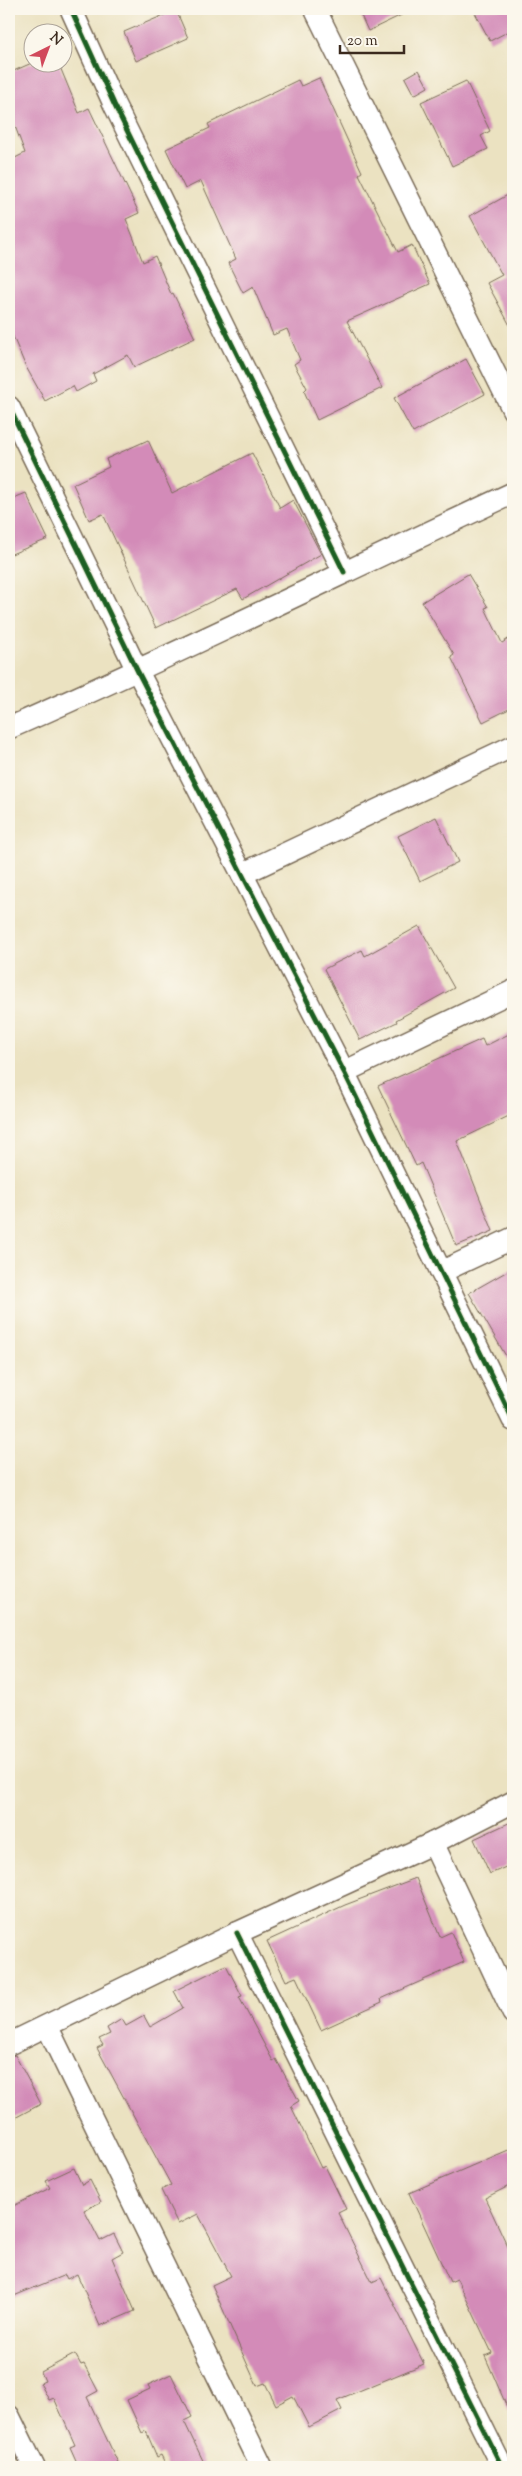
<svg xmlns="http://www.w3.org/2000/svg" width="522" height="2476" font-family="'Sorts Mill Goudy',serif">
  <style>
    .building { fill: #d38bb8 }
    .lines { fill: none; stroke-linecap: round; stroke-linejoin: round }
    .minor-casing { stroke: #796a57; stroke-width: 24 }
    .minor { stroke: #fff; stroke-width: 21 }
    .cycleway-casing { stroke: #fbf7ec; stroke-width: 8 }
    .cycleway { stroke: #1b5e20; stroke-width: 5 }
  </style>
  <rect width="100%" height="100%" fill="#fbf7ec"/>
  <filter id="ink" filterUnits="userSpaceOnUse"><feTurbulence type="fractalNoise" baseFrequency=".02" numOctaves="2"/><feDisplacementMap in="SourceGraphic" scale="10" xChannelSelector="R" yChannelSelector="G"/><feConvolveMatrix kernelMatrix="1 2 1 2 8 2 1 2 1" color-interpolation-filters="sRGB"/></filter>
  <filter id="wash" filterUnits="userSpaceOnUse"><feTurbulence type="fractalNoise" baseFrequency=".0096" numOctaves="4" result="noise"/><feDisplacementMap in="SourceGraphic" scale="20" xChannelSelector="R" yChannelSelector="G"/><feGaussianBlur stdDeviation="1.12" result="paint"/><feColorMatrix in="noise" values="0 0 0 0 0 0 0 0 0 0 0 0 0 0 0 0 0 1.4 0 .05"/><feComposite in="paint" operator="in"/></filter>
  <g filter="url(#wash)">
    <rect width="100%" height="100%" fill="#ebe2c1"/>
    <g id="blocks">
      <g class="building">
        <polygon points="358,9 414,9 368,31"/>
        <polygon points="473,9 513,9 513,29 490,41"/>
        <polygon points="176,10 188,38 136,61 124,32"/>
        <polygon points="34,62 58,62 79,113 89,108 139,213 126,219 143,262 155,256 171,294 173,293 195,338 134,367 128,355 93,374 96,381 76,392 73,386 45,401 25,365 9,327 9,161 25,153 9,110 9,73"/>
        <polygon points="419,70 428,87 414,95 405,78"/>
        <polygon points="319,78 362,172 359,174 398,252 412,245 430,284 347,321 382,388 317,420 304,391 307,388 294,364 300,360 287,329 273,335 253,287 243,293 228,263 236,259 201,181 185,189 166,149 210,128 208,124 298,80 301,86"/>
        <polygon points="466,81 490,131 481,136 488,149 452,166 421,102"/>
        <polygon points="513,192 513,331 487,283 502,275 470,216"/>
        <polygon points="466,359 485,394 413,433 394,398"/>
        <polygon points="148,440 172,493 252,453 280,508 293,500 321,554 243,599 237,589 156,628 103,514 89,520 73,484 109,467 106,459"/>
        <polygon points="26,493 48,539 9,555 9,500"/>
        <polygon points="468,574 488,607 485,608 502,643 513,636 513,707 483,722 451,657 454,655 422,602"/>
        <polygon points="436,817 458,862 420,881 398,836"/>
        <polygon points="419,926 454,988 396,1020 397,1022 360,1040 324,969 362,950 365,956"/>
        <polygon points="513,1032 513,1114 457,1141 493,1231 456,1246 421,1163 416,1166 378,1086 482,1039 485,1046"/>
        <polygon points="513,1268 513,1368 469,1293"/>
        <polygon points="513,1821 513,1859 507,1862 508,1866 490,1874 474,1839"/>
        <polygon points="416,1878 440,1937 451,1932 464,1962 381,1999 382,2002 321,2030 296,1977 286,1981 267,1941 345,1905"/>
        <polygon points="226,1965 242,1996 239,1997 273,2061 276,2059 299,2101 291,2106 321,2168 325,2166 346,2209 338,2213 372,2282 381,2278 424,2364 337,2400 342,2410 309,2427 293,2396 276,2405 265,2383 257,2386 212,2285 231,2276 198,2214 178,2224 161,2190 171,2185 97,2048 103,2045 99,2039 110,2034 107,2028 122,2019 126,2026 144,2016 150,2027 183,2008 174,1991"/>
        <polygon points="15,2055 41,2104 9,2121 9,2056"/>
        <polygon points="513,2148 513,2184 485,2198 508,2247 513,2244 513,2421 485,2356 492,2353 457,2279 450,2282 409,2193"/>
        <polygon points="74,2168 82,2185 90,2180 101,2202 84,2210 100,2241 114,2234 123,2252 112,2258 135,2311 100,2326 77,2274 67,2279 65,2275 9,2298 9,2208 50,2188 46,2181"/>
        <polygon points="75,2354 81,2365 84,2364 98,2391 87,2397 120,2467 79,2467 70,2447 75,2445 54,2398 49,2400 40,2383 45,2381 41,2372"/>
        <polygon points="171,2374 192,2417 184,2421 206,2467 167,2467 161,2455 157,2457 146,2431 142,2433 127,2400 150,2389 148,2385"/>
      </g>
    </g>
  </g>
  <g filter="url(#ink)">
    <use href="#blocks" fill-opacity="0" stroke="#796a57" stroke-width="1"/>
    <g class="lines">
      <g class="minor-casing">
        <g id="minor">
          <polyline points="71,9 114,104 344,572"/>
          <polyline points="315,9 513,410"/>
          <polyline points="9,407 138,672 344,1072 513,1420"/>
          <path d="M9,728C179,654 345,571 513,493"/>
          <polyline points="242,874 513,746"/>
          <polyline points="344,1072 513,991"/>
          <polyline points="441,1272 513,1238"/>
          <polyline points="433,1843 513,2013"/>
          <polyline points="237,1933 502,2467"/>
          <polyline points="47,2026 262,2467"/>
          <polyline points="9,2044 237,1933 433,1843 513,1802"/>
          <polyline points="9,2416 34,2467"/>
        </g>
      </g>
      <use href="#minor" class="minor"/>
      <g class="cycleway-casing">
        <g id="cycleway">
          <polyline points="71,9 114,104 344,572"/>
          <polyline points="9,407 138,672 344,1072 513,1420"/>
          <polyline points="237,1933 502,2467"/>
        </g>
      </g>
      <use href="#cycleway" class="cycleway"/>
    </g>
  </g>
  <rect width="522" height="2476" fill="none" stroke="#fbf7ec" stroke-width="30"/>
  <g transform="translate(48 48) rotate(42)"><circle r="24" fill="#fbf7ec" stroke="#aea59a"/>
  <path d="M0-4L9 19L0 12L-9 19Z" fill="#d1495b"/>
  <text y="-8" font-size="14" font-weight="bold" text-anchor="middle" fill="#3b2a1e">N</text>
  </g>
  <path d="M340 45v8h64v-8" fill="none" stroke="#3b2a1e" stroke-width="2.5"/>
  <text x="347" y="45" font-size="15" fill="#3b2a1e" stroke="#fbf7ec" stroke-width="4" paint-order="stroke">20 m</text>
</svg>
